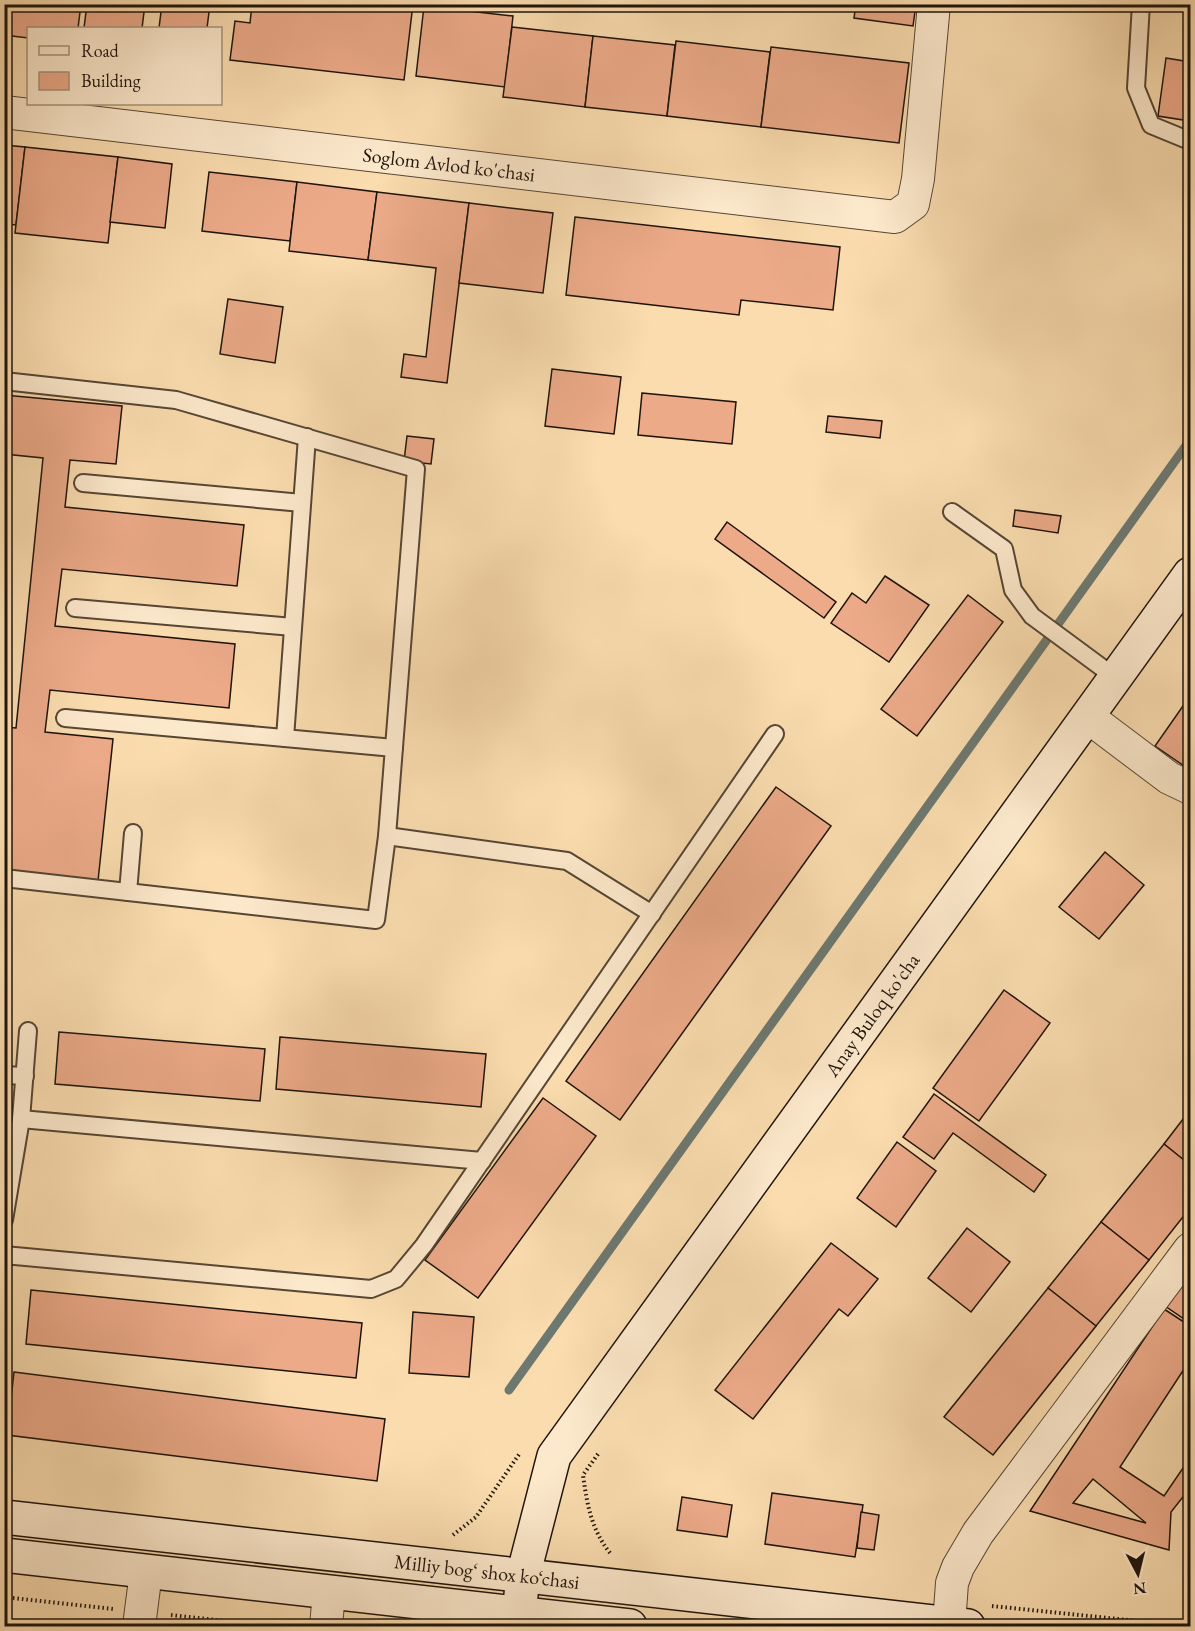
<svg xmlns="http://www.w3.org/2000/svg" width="1195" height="1631" font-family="'EB Garamond',serif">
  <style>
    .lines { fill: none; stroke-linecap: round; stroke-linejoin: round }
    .stream { stroke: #6d7870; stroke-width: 9 }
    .building { fill: #ecaa89; stroke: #1f140b; stroke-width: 1.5; fill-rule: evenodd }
    .service-casing { stroke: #564634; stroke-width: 20 }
    .minor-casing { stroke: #564634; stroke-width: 34 }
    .secondary-casing { stroke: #1f140b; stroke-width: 36 }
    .path { stroke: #1f140b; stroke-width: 4; stroke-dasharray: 1.5 3; stroke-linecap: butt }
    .service { stroke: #fce8cb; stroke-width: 16 }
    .minor { stroke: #fce8cb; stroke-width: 32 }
    .secondary { stroke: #fce8cb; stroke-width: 33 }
    .labels { text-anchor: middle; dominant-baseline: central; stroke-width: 4.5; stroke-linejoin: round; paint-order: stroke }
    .street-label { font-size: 20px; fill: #1f140b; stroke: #fce8cb }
  </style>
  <rect width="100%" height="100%" fill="#fadcaf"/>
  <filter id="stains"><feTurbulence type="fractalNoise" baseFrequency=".00333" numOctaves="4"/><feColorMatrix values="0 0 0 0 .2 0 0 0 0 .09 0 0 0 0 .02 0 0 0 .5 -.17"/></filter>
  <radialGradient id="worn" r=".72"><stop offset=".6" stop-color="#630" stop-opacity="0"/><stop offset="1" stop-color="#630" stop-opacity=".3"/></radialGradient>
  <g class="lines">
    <polyline class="stream" points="509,1390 1190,440"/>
  </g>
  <g class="building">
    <polygon points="4,4 81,4 78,28 28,28 28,38 4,35"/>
    <polygon points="87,4 145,4 142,28 84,28"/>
    <polygon points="162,4 210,4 207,28 159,28"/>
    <polygon points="252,4 413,4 404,80 230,60 235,21 250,23"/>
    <polygon points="856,4 916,4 913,26 854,18"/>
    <polygon points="424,6 513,16 505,87 416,76"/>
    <polygon points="512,27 593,36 585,107 503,97"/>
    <polygon points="593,36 675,45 667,116 585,107"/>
    <polygon points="676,41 770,52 761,127 667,116"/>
    <polygon points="771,47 909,63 899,143 761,127"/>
    <polygon points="1166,58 1190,62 1190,121 1158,116"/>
    <polygon points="4,145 25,147 16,225 4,224"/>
    <polygon points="25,147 118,157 108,243 15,233"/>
    <polygon points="118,157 172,164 165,228 110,222"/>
    <polygon points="209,172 297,182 290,241 202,231"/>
    <polygon points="297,182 377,192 368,260 289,251"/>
    <polygon points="377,192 469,203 447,383 401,377 404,354 426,357 436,268 368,260"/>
    <polygon points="469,203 553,213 543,293 459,283"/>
    <polygon points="575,217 840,247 833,310 741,300 739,315 566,295"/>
    <polygon points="228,299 283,307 275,363 220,354"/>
    <polygon points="552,369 621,377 614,434 545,426"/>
    <polygon points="642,393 736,402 732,444 638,435"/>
    <polygon points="4,395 122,406 116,464 70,460 65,507 244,525 237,586 62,569 55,626 235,644 229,708 50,690 45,732 113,739 98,881 4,872 4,727 16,728 43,458 4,454"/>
    <polygon points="828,416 882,421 880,438 826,432"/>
    <polygon points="407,436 434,439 431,464 404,461"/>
    <polygon points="1015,510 1061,516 1058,533 1013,526"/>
    <polygon points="727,522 836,602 824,618 715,539"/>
    <polygon points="885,576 929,605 889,662 831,623 852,593 866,603"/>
    <polygon points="968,595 1003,622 917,736 881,709"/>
    <polygon points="1190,696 1190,770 1155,746"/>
    <polygon points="776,787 831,826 620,1120 566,1081"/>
    <polygon points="1105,852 1144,885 1099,939 1059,907"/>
    <polygon points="1004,990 1050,1023 979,1121 933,1088"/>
    <polygon points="59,1032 265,1049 260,1101 55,1084"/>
    <polygon points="280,1037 486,1054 481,1107 276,1089"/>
    <polygon points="934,1094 1046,1175 1034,1192 953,1133 934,1159 903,1137"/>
    <polygon points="543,1098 596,1136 478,1298 425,1260"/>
    <polygon points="1190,1110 1190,1165 1164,1144"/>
    <polygon points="897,1142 936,1171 896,1227 857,1198"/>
    <polygon points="1164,1144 1190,1165 1190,1208 1149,1260 1101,1222"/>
    <polygon points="1101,1222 1149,1260 1096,1326 1048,1288"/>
    <polygon points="967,1228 1010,1262 971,1312 928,1278"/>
    <polygon points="831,1243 878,1279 848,1316 839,1309 753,1419 715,1390"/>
    <polygon points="1190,1268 1190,1323 1165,1306"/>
    <polygon points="1048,1288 1096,1326 993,1455 944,1417"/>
    <polygon points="31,1290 362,1323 356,1378 26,1344"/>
    <path d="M1164,1309L1190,1326V1360L1120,1467L1164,1496L1183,1468L1190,1472V1488L1171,1512L1169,1550L1030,1511ZM1093,1479L1146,1523L1073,1503Z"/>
    <polygon points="413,1312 474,1317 469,1377 409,1373"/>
    <polygon points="14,1372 385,1419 377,1481 7,1435"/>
    <polygon points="772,1493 863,1505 855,1557 765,1544"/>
    <polygon points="682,1497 732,1505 727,1537 677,1530"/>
    <polygon points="861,1512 879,1515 874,1550 857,1548"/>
  </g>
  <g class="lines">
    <g class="service-casing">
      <g id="service">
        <polyline points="1141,4 1136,88 1151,125 1190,141"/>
        <polyline points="4,381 176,400 416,469 387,836 376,920 4,878"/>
        <polyline points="83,483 302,503"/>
        <polyline points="952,512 1004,549 1013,590 1032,616 1116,678"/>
        <polyline points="75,608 293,627"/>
        <polyline points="65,718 394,748"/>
        <polyline points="285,738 307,437"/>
        <polyline points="387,836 567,861 652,914"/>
        <polyline points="128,892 133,833"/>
        <polyline points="4,1075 25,1076"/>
        <polyline points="21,1119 482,1161"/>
        <polyline points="4,1220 21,1119 28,1031"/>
        <polyline points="4,1255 371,1289 396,1279 424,1245 775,734"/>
        <polyline points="4,1626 6,1626"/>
      </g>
    </g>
    <g class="minor-casing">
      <g id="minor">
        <path id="s1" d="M4,112L895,217L913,204L918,179L934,4"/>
        <polyline points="1088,717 1169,778 1190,788"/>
        <polyline points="949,1624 952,1583 958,1567 978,1533 1190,1249"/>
        <polyline points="139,1626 146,1572"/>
        <polyline points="326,1626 329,1593"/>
      </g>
    </g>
    <g class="secondary-casing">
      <g id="secondary">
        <path id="s2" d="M4,1517L968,1626"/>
        <polyline points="4,1555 630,1626"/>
        <path id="s3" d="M519,1614L523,1576L554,1456L1190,574"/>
      </g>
    </g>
    <g class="path">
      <path d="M598,1454L583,1475C587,1504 591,1529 610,1553"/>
      <polyline points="453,1535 476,1517 520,1453"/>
      <polyline points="4,1597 113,1609"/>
      <polyline points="992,1606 1186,1626"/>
      <polyline points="171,1615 271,1626"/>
    </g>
    <use href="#service" class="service"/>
    <use href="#minor" class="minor"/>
    <use href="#secondary" class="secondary"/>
  </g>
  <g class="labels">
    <g class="street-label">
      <text stroke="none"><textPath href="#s1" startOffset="448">Soglom Avlod ko'chasi</textPath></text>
      <text stroke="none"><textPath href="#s3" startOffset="706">Anay Buloq ko'cha</textPath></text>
      <text stroke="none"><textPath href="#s2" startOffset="486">Milliy bog‘ shox ko‘chasi</textPath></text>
    </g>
  </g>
  <rect width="1195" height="1631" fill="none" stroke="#fadcaf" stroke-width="24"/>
  <rect x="6" y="6" width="1183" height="1619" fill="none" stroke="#1f140b" stroke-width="3"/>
  <rect x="12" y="12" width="1171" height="1607" fill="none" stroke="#1f140b" stroke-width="1.5"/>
  <rect x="27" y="27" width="195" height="78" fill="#fce8cb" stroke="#a4937e" stroke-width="1.5"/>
  <rect x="39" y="46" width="30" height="9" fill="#fce8cb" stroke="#a4937e" stroke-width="1.5"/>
  <text x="81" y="57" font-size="18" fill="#1f140b">Road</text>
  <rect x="39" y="72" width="30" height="18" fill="#ecaa89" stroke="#a4937e" stroke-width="1.5"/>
  <text x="81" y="87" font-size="18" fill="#1f140b">Building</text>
  <g transform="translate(1138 1574) rotate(173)" stroke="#fce8cb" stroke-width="4.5" paint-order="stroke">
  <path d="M0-4.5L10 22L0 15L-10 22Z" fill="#1f140b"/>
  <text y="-9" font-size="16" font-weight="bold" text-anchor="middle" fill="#1f140b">N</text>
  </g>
  <rect width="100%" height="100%" filter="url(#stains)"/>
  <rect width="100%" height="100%" fill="url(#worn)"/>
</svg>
